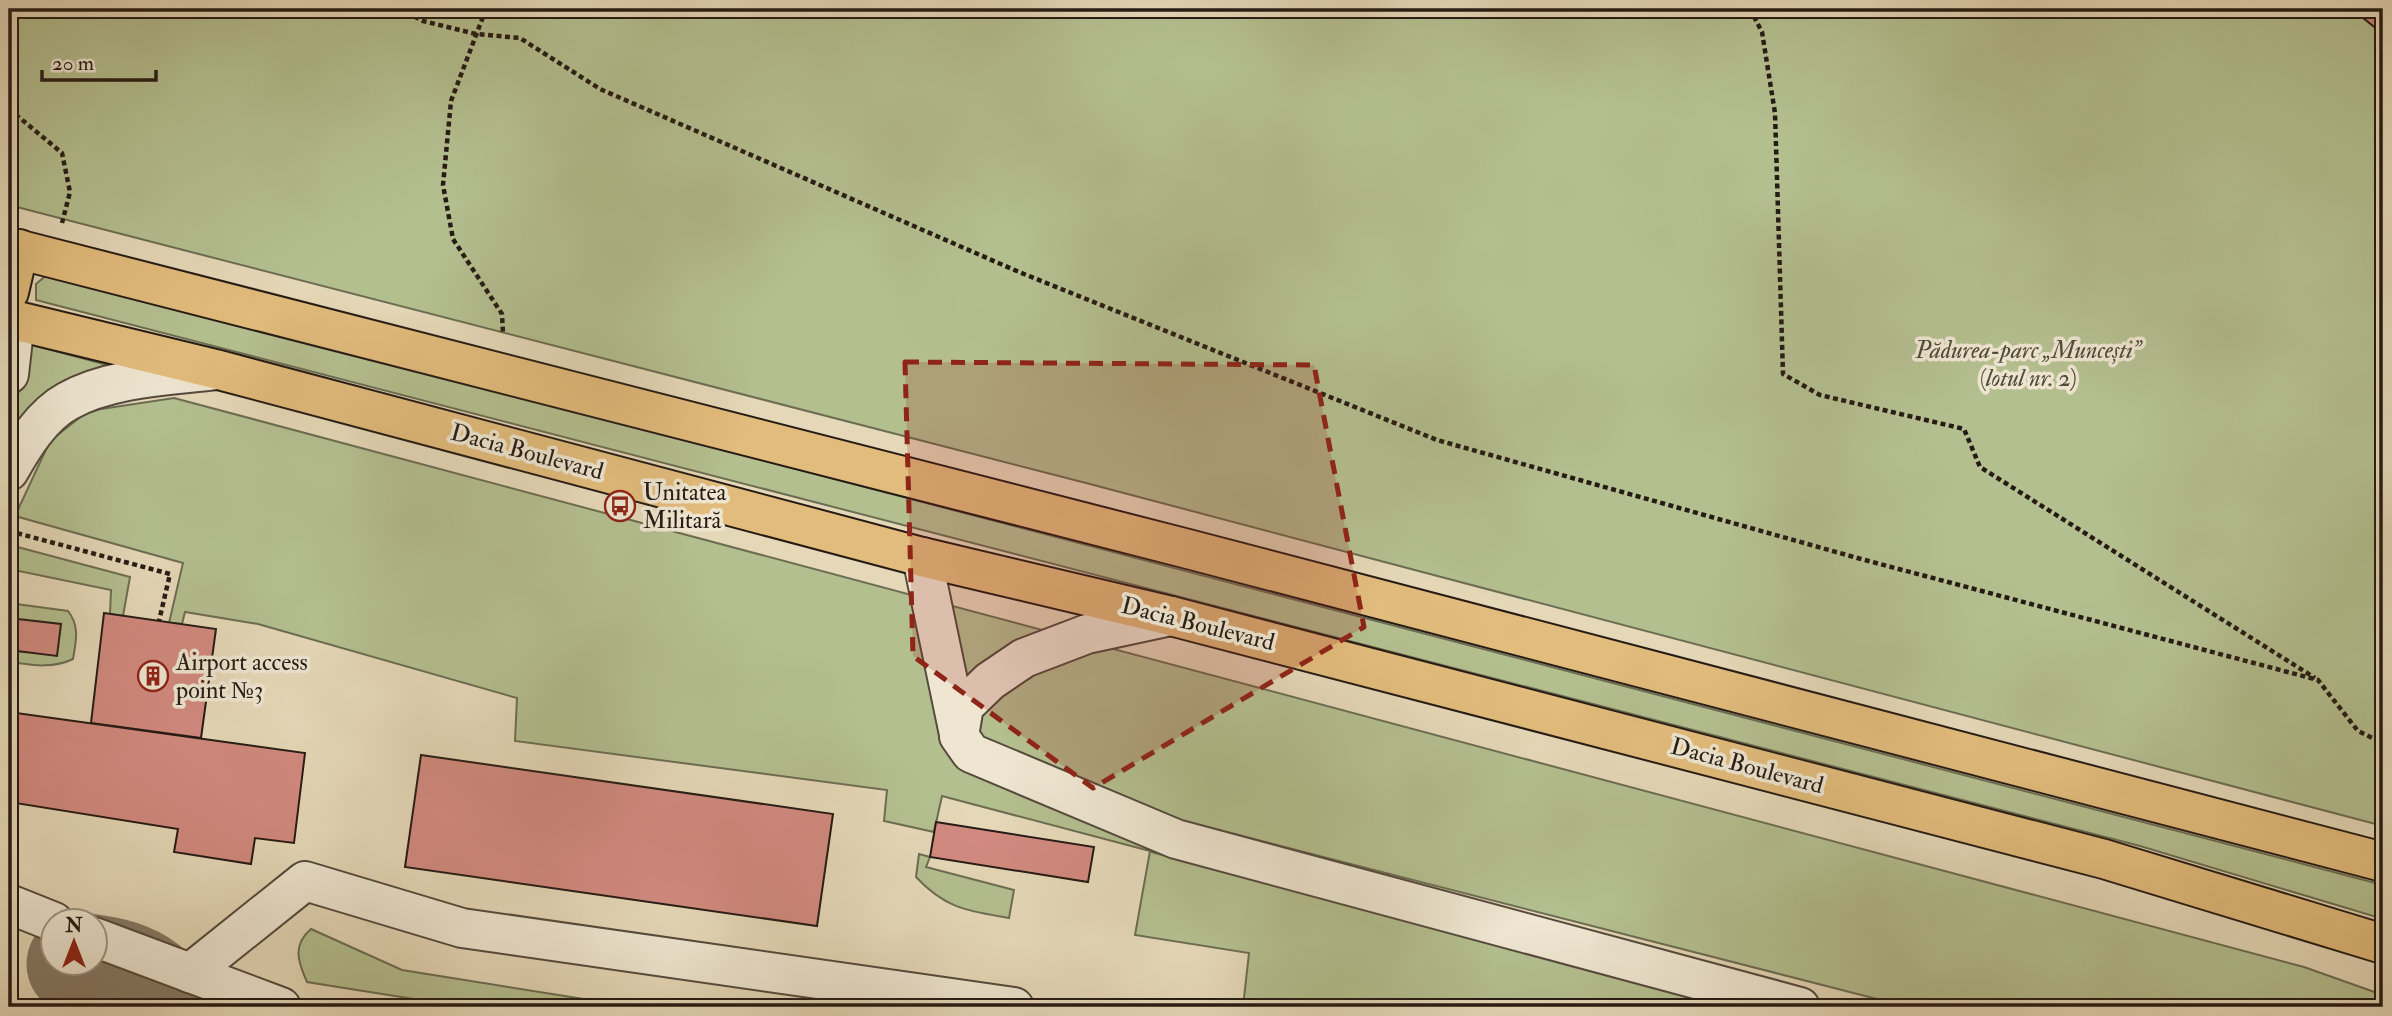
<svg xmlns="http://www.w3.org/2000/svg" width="2392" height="1016" font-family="'IM FELL Double Pica',serif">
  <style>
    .green { fill: #b4bf90; stroke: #6c6d52; stroke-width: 2 }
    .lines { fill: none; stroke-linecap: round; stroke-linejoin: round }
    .taxiway { stroke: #857a66; stroke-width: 103 }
    .building { fill: #d28a80; stroke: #251b14; stroke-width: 2 }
    .minor-casing { stroke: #554a3d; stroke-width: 42 }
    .major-casing { stroke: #251b14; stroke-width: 42 }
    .path { stroke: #251b14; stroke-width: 4.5; stroke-dasharray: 5 3.5; stroke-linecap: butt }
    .minor { stroke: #eee6d1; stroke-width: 38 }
    .major { stroke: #e2bc7c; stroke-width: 38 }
    .marked { fill: #8f2418; fill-opacity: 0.2; stroke: #8f2418; stroke-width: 5; stroke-dasharray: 14 9; stroke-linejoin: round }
    .labels { text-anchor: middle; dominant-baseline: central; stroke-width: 7; stroke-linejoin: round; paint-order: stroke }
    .park-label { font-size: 24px; font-style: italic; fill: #504c39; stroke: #eee6d1 }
    .street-label { font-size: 24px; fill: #251b14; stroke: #eee6d1 }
    .poi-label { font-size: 24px; fill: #251b14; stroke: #eee6d1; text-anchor: start }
  </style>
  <rect width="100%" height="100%" fill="#e5d8b8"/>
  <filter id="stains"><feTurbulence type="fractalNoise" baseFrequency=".00286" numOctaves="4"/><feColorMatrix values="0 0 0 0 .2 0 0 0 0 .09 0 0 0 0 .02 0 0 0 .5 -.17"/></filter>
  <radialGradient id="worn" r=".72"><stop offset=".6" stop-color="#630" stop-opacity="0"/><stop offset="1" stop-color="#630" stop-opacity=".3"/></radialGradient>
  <g class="green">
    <polygon points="9,9 2352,9 2383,34 2383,826 1086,483 9,205"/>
    <polygon points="49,273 2383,885 2383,919 2140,846 36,300 36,284"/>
    <polygon points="29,344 130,371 51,392 15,422 23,350"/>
    <polygon points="174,398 2304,967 2383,995 2383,1007 1908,1007 1199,825 1151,852 1732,1007 1243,1007 1249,953 1135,935 1150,851 942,796 934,832 884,821 887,790 515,741 517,698 258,624 185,612 182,624 169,623 183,563 15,516 50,441 88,411"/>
    <polygon points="10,545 130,577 123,616 110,614 111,590 9,569"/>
    <path d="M9,603L68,611C80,626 76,641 73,659C52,669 32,665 9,662Z"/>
    <path d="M919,854L930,857L926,867L1014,890L1009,918C968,911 946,909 916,877Z"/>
    <path d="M311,929L402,970L634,1007H464L307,982C298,962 292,945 311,929Z"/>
  </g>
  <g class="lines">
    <path class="taxiway" d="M78,964C110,967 150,974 163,1007"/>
  </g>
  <g class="building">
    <polygon points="2352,9 2383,9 2383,34"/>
    <polygon points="104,613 216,629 201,738 91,723"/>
    <polygon points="9,618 61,624 57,656 9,650"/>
    <polygon points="9,712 305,753 294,843 255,838 251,864 174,852 178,829 9,802"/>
    <polygon points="421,755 833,814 817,926 405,867"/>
    <polygon points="936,822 1094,847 1088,882 930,857"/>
  </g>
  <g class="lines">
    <g class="minor-casing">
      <g id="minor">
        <polyline points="9,374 15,321"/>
        <path d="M9,471C23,446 42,415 68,401C111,377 169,376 217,370"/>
        <polyline points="922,557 959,734"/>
        <polyline points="1171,616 1087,634 1024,658 990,681 964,706 959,736 971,753 1176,839 1800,1007"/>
        <polyline points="9,904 54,922"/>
        <polyline points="94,937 281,1007"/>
        <polyline points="190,973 305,881 462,928 1014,1007"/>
      </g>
    </g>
    <g class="major-casing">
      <g id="major">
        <polyline points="9,247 1188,549 2383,862"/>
        <polyline points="9,292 19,249"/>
        <polyline points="9,319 219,370 922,557 1171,616 2104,859 2383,944"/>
      </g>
    </g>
    <g class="path">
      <polyline points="399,9 423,21 476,34 520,38 600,89 1019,272 1437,440 1861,559 2318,680 2358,731 2383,743"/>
      <polyline points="486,9 451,101 443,185 453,239 502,314 503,334"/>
      <polyline points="1750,9 1762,32 1775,113 1783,374 1820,395 1964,429 1980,467 2315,678"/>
      <polyline points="9,109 62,153 70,192 62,223"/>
      <polyline points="9,531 170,574 159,621"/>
    </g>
    <use href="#minor" class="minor"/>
    <use href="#major" class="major"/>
  </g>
  <path class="marked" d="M905,362L1314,365L1364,627L1093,788L913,656Z"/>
  <defs>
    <g id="bus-ring" transform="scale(1.575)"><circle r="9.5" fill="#eee6d1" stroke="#8f2418" stroke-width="1.5"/><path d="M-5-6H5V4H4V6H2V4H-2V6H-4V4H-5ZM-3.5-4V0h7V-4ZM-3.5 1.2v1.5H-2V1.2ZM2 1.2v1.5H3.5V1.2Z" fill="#8f2418"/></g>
    <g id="building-ring" transform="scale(1.575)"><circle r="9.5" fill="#eee6d1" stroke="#8f2418" stroke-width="1.5"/><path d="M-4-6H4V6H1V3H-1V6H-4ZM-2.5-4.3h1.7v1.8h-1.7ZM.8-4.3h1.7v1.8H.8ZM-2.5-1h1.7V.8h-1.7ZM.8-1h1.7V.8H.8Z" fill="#8f2418"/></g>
  </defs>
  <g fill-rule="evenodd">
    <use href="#bus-ring" x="620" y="506"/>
    <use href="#building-ring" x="153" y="676"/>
  </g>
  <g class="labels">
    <g class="park-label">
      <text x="2028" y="350">Pădurea-parc „Muncești”<tspan x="2028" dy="28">(lotul nr. 2)</tspan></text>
    </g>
    <g class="street-label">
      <text transform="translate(527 452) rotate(15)">Dacia Boulevard</text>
      <text transform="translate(1198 624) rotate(14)">Dacia Boulevard</text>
      <text transform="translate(1747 766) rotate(15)">Dacia Boulevard</text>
    </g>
    <g class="poi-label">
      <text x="643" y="492">Unitatea<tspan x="643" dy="28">Militară</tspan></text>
      <text x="176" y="662">Airport access<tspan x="176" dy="28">point №3</tspan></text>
    </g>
  </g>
  <rect width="2392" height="1016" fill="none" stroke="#e5d8b8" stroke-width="35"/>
  <rect x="10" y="10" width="2371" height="995" fill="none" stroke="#251b14" stroke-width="3.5"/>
  <rect x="18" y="18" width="2357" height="981" fill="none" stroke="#251b14" stroke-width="2"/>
  <g transform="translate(74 942)"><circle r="33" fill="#eee6d1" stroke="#9e9585" stroke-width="2"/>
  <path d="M0-5L12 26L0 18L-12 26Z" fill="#8f2418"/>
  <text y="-10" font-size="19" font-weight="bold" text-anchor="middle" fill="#251b14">N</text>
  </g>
  <path d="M42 70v10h114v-10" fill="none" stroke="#251b14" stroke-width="3.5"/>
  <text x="52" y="70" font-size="21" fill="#251b14" stroke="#eee6d1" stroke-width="5" paint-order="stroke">20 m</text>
  <rect width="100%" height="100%" filter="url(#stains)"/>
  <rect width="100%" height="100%" fill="url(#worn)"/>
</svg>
